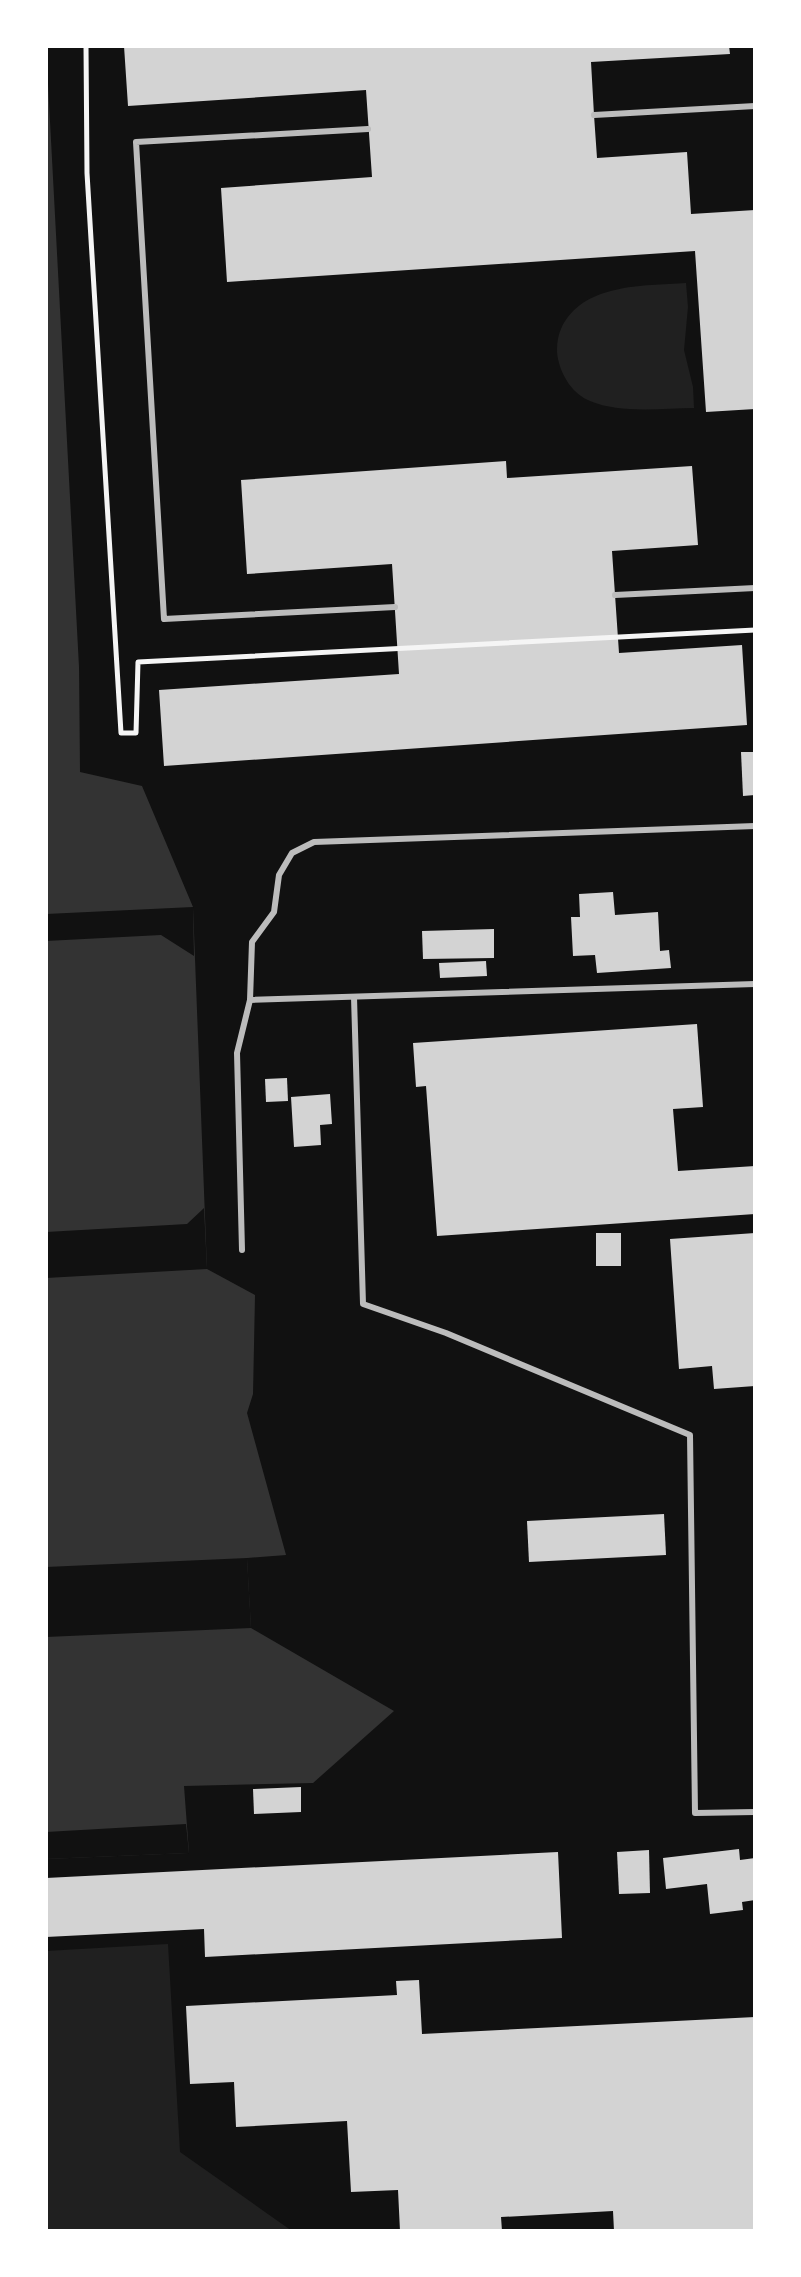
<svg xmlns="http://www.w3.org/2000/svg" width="801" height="2277" font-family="'Crimson Pro',serif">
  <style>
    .green { fill: #202020 }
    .water { fill: #333 }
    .pier { fill: #111 }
    .building { fill: #d3d3d3 }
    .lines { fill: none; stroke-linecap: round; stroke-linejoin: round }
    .path { stroke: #f5f5f5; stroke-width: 5 }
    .service { stroke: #bcbcbc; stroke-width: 6 }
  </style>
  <rect width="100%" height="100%" fill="#111"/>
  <g class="green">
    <path d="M686,283L688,307L684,350L693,387L694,408C662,408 621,414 590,401C573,394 562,377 558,359C556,350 557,338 561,329C582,283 643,286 686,283Z"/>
    <polygon points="168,1944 180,2152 292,2231 46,2231 46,1951"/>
  </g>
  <polygon class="water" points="46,46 79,667 80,772 142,786 193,907 207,1269 255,1295 253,1394 247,1413 286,1555 247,1558 251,1628 394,1711 313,1783 184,1786 189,1853 46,1859"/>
  <g class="pier">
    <polygon points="193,907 194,956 161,935 46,941 46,914"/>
    <polygon points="204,1208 207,1269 46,1278 46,1232 187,1224"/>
    <polygon points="247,1558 251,1628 46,1637 46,1567"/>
    <polygon points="186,1824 189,1853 46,1859 46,1832"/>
  </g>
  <g class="building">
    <polygon points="124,46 729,46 730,54 591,62 594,115 597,158 687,152 691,214 755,210 755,409 706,412 695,251 227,282 221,188 372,177 366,90 128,106"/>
    <polygon points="506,461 507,478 692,466 698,545 612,551 619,653 742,645 747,725 164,766 159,690 399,674 392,564 247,574 241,480"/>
    <polygon points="741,752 755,752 755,795 743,796"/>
    <polygon points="613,892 615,915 658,912 660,951 669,950 671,968 597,973 595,955 573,956 571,917 580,917 579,894"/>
    <polygon points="494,929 494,958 423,959 422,931"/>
    <polygon points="486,961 487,976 440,978 439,963"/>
    <polygon points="697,1024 703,1107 673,1109 678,1171 755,1166 755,1214 437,1236 426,1086 416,1087 413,1043"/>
    <polygon points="287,1078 288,1101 266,1102 265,1079"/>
    <polygon points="330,1094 332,1124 320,1125 321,1145 294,1147 291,1097"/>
    <rect x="596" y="1233" width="25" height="33"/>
    <polygon points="755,1233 755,1359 753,1360 755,1386 714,1389 712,1366 679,1369 670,1239"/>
    <polygon points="664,1514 666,1555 529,1562 527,1521"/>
    <polygon points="301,1787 301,1812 254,1814 253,1789"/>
    <polygon points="739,1849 740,1860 755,1858 755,1900 742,1902 743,1910 710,1914 707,1884 666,1889 663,1858"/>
    <polygon points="649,1850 650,1893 619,1894 617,1852"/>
    <polygon points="558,1852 562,1938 205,1957 204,1929 46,1937 46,1878"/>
    <polygon points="419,1980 422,2034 755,2017 755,2231 614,2231 613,2211 501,2217 502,2231 400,2231 398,2190 351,2192 347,2121 236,2127 234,2082 190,2084 186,2006 397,1995 396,1981"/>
  </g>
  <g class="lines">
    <polyline class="path" points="86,46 87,173 121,733 136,733 138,662 755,630"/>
    <g class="service">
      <polyline points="594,115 755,106"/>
      <polyline points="368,129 136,142 164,619 395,607"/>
      <polyline points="615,595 755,588"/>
      <polyline points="755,826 314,842 292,853 279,875 274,912 252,942 250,1000 755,984"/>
      <polyline points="354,997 363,1304 446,1333 690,1435 695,1813 755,1812"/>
      <polyline points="242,1250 237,1053 250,1000"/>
    </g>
  </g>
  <rect width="801" height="2277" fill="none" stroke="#ffffff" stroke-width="96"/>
</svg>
